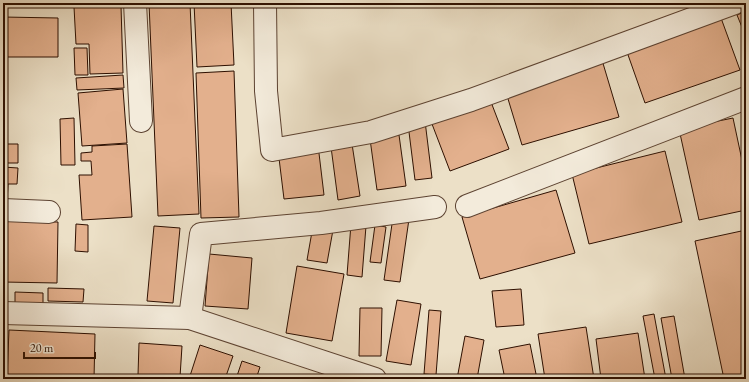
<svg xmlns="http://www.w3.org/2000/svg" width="749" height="382" font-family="'EB Garamond',serif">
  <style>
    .building { fill: #e3b08d; stroke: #2d0f00 }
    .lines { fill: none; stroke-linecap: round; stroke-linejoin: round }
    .minor-casing { stroke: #5d4332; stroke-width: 24 }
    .minor { stroke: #f3ebdb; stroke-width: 22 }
  </style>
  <rect width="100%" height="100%" fill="#ece0c7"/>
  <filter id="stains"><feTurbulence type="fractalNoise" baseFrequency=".005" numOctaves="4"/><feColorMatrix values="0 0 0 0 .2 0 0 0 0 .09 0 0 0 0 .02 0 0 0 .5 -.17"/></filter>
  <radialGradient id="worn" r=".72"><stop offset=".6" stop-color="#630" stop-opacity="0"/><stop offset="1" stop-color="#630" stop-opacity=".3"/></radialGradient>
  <g class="building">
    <polygon points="70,3 98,3 70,5"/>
    <polygon points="149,3 190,3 199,214 158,216"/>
    <polygon points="194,3 231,3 234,65 197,67"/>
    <polygon points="121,6 123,73 90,74 89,44 76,44 74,7"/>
    <polygon points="746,11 746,37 737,15"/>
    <polygon points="3,17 58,18 58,57 3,57"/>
    <polygon points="721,18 740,70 645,103 627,52"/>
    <polygon points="74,48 87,48 88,75 75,75"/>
    <polygon points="602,60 619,117 522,145 505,89"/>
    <polygon points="234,71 239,217 201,218 196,73"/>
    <polygon points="123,75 124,88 77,90 76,78"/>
    <polygon points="123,89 127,143 82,146 78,93"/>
    <polygon points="491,102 509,149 450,171 432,124"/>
    <polygon points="74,118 75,165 61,165 60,119"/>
    <polygon points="733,118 746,179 746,210 699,220 679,129"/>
    <polygon points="425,121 432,178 415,180 408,124"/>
    <polygon points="399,135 406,186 377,190 370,139"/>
    <polygon points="4,144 18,144 18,163 5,163"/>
    <polygon points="127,144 132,217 82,220 79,175 92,175 91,161 81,161 81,153 92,152 92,146"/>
    <polygon points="352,144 360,196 338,200 331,147"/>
    <polygon points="318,145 324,195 284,199 278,150"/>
    <polygon points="665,151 682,222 589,244 572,174"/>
    <polygon points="3,167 18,168 17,184 8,184 7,203 3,203"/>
    <polygon points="556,190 575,253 480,279 462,217"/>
    <polygon points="393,217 409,219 400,282 384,280"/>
    <polygon points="3,221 58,222 57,283 3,282"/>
    <polygon points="76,224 88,225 88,252 75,251"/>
    <polygon points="351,224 366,226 362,277 347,275"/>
    <polygon points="375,225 386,227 381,263 370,262"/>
    <polygon points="154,226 180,228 173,303 147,301"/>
    <polygon points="313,226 333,230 327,263 307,260"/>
    <polygon points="746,230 746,379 724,379 695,241"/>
    <polygon points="209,254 252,258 248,309 205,306"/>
    <polygon points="297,266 344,274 332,341 286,333"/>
    <polygon points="48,288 84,289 83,302 48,301"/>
    <polygon points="521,289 524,325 496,327 492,291"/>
    <polygon points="15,292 43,293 43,304 15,303"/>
    <polygon points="397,300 421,304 411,365 386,361"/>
    <polygon points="360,308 382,308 381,356 359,356"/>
    <polygon points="429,310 441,311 436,375 424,374"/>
    <polygon points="654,314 666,379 655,379 643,316"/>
    <polygon points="674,316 685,379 672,379 661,318"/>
    <polygon points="586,327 594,379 545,379 538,334"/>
    <polygon points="9,330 95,334 94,379 7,379"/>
    <polygon points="638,333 645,379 601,379 596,339"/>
    <polygon points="465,336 484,340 477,379 457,379"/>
    <polygon points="139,343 182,346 180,377 138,375"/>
    <polygon points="530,344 537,379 505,379 499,350"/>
    <polygon points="200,345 233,356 225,379 189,379"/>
    <polygon points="242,361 260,367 256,379 236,379"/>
    <polygon points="140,376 177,378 177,379 140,379"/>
  </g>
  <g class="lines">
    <g class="minor-casing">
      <g id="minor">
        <polyline points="135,3 141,121"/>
        <polyline points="265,3 266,91 272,150 371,132 471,100 735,3"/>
        <polyline points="467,206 746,98"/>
        <polyline points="3,210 49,212"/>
        <polyline points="3,313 190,318 375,379"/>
        <polyline points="190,318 201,234 321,223 435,207"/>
      </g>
    </g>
    <use href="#minor" class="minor"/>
  </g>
  <rect width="749" height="382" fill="none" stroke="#ece0c7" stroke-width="16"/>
  <rect x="4" y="4" width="741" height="374" fill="none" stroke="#2d0f00" stroke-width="2"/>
  <rect x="8" y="8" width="733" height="366" fill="none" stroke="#2d0f00"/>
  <path d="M24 352v6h71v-6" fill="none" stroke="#2d0f00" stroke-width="2"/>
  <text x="30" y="352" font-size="12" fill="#2d0f00" stroke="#f3ebdb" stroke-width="3" paint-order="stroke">20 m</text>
  <rect width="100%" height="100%" filter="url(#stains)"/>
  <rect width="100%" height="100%" fill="url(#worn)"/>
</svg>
